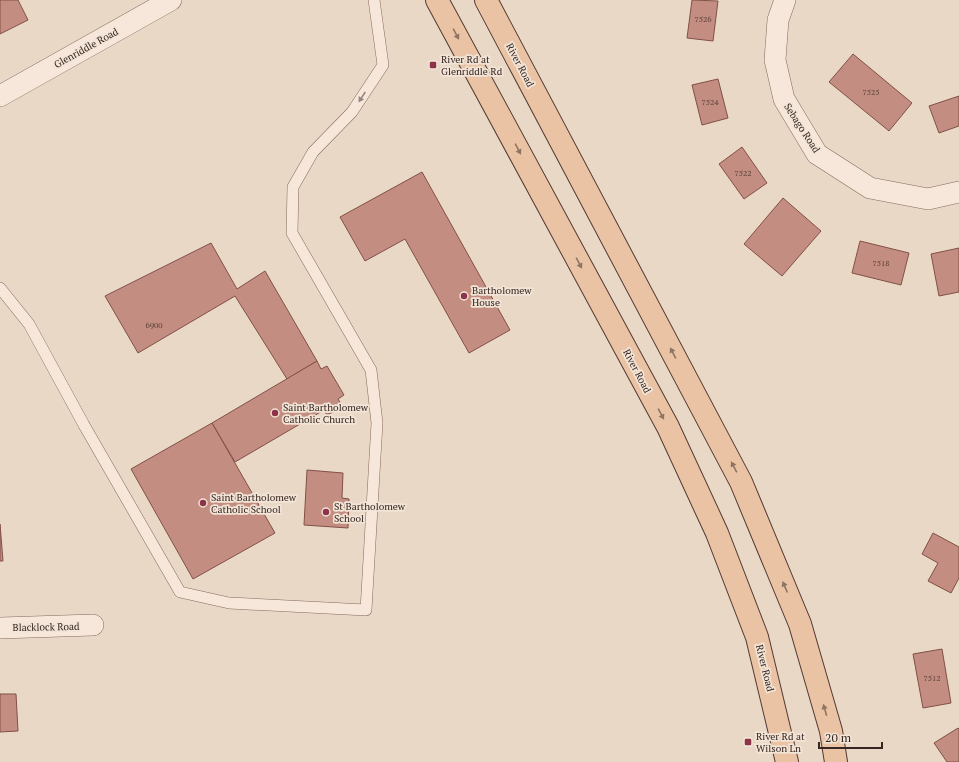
<svg xmlns="http://www.w3.org/2000/svg" width="959" height="762" font-family="'PT Serif',serif">
  <style>
    .building { fill: #c48d81; stroke: #815047 }
    .lines { fill: none; stroke-linecap: round; stroke-linejoin: round }
    .lane-casing { stroke: #846a5e; stroke-width: 12 }
    .street-casing { stroke: #846a5e; stroke-width: 22 }
    .primary-casing { stroke: #533932; stroke-width: 24 }
    .lane { stroke: #f6e7da; stroke-width: 11 }
    .street { stroke: #f6e7da; stroke-width: 21 }
    .primary { stroke: #e9c3a3; stroke-width: 22 }
    .oneway { fill: #907462 }
    .oneway2 { fill: #96867e }
    .poi-dot { fill: #8d344a; stroke: #f2e4d6; stroke-width: 1.5 }
    .labels { text-anchor: middle; dominant-baseline: central; stroke-width: 3.5; stroke-linejoin: round; paint-order: stroke }
    .number-label { font-size: 8px; fill: #5a4039 }
    .street-label { font-size: 10px; fill: #362621; stroke: #f2e4d6 }
    .poi-label { font-size: 10px; fill: #362621; stroke: #f2e4d6; text-anchor: start }
  </style>
  <rect width="100%" height="100%" fill="#ead8c7"/>
  <g class="building">
    <polygon points="0,0 18,0 28,20 0,34"/>
    <polygon points="692,0 718,1 713,41 687,38"/>
    <polygon points="853,54 912,103 889,131 829,82"/>
    <polygon points="718,79 728,118 702,125 692,85"/>
    <polygon points="959,96 959,126 939,133 929,106"/>
    <polygon points="742,147 767,183 744,199 719,164"/>
    <polygon points="422,172 510,330 469,353 405,239 365,261 340,217"/>
    <polygon points="783,198 821,231 782,276 744,244"/>
    <polygon points="860,241 909,253 901,285 852,273"/>
    <polygon points="211,243 237,289 265,271 317,361 287,379 235,296 138,353 105,296"/>
    <polygon points="959,248 959,292 939,296 931,254"/>
    <polygon points="317,361 321,369 327,366 344,395 338,399 343,407 327,415 324,410 235,462 212,423"/>
    <polygon points="212,423 275,533 193,579 131,469"/>
    <polygon points="307,470 343,473 342,498 349,499 348,528 304,525"/>
    <polygon points="0,524 3,561 0,561"/>
    <polygon points="933,533 959,547 959,578 951,593 928,581 938,563 922,554"/>
    <polygon points="942,649 951,703 923,708 913,654"/>
    <polygon points="0,694 16,694 18,731 0,732"/>
    <polygon points="958,728 959,729 959,762 947,762 934,743"/>
  </g>
  <g class="lines">
    <g class="lane-casing">
      <polyline id="lane" points="0,288 29,324 84,425 180,592 229,603 366,610 377,423 371,370 292,233 293,187 313,152 352,112 383,65 374,0"/>
    </g>
    <g class="street-casing">
      <g id="street">
        <polyline points="785,0 778,20 775,60 784,99 817,154 870,188 928,199 959,192"/>
        <polyline points="0,96 171,0"/>
        <polyline points="0,628 93,625"/>
      </g>
    </g>
    <g class="primary-casing">
      <g id="primary">
        <polyline points="437,0 668,427 717,533 757,637 787,762"/>
        <polyline points="486,0 741,482 800,624 831,731 836,762"/>
      </g>
    </g>
    <use href="#lane" class="lane"/>
    <use href="#street" class="street"/>
    <use href="#primary" class="primary"/>
  </g>
  <defs><path id="oneway-solid" d="M-6-.8H1V-3.2L6.5 0L1 3.2V.8H-6Z"/></defs>
  <g class="oneway">
    <use href="#oneway-solid" transform="translate(456 34) rotate(62)"/>
    <use href="#oneway-solid" transform="translate(518 149) rotate(62)"/>
    <use href="#oneway-solid" transform="translate(579 263) rotate(62)"/>
    <use href="#oneway-solid" transform="translate(673 353) rotate(-118)"/>
    <use href="#oneway-solid" transform="translate(661 414) rotate(62)"/>
    <use href="#oneway-solid" transform="translate(734 467) rotate(-118)"/>
    <use href="#oneway-solid" transform="translate(785 587) rotate(-113)"/>
    <use href="#oneway-solid" transform="translate(825 710) rotate(-106)"/>
  </g>
  <use class="oneway2" href="#oneway-solid" transform="translate(362 97) rotate(123)"/>
  <g class="poi-dot">
    <rect x="429" y="61" width="8" height="8" rx="2"/>
    <circle cx="464" cy="296" r="4"/>
    <circle cx="275" cy="413" r="4"/>
    <circle cx="203" cy="503" r="4"/>
    <circle cx="326" cy="512" r="4"/>
    <rect x="744" y="738" width="8" height="8" rx="2"/>
  </g>
  <g class="labels">
    <g class="number-label">
      <text x="703" y="19">7526</text>
      <text x="871" y="92">7525</text>
      <text x="710" y="102">7524</text>
      <text x="743" y="173">7522</text>
      <text x="881" y="263">7518</text>
      <text x="154" y="325">6900</text>
      <text x="932" y="678">7512</text>
    </g>
    <g class="street-label">
      <text transform="translate(86 48) rotate(-29)">Glenriddle Road</text>
      <text transform="translate(520 65) rotate(62)">River Road</text>
      <text transform="translate(802 128) rotate(57)">Sebago Road</text>
      <text transform="translate(637 371) rotate(62)">River Road</text>
      <text transform="translate(46 627) rotate(-1)">Blacklock Road</text>
      <text transform="translate(765 668) rotate(76)">River Road</text>
    </g>
    <g class="poi-label">
      <text x="441" y="59">River Rd at<tspan x="441" dy="12">Glenriddle Rd</tspan></text>
      <text x="472" y="290">Bartholomew<tspan x="472" dy="12">House</tspan></text>
      <text x="283" y="407">Saint Bartholomew<tspan x="283" dy="12">Catholic Church</tspan></text>
      <text x="211" y="497">Saint Bartholomew<tspan x="211" dy="12">Catholic School</tspan></text>
      <text x="334" y="506">St Bartholomew<tspan x="334" dy="12">School</tspan></text>
      <text x="756" y="736">River Rd at<tspan x="756" dy="12">Wilson Ln</tspan></text>
    </g>
  </g>
  <path d="M819 742v6h63v-6" fill="none" stroke="#362621" stroke-width="2"/>
  <text x="825" y="742" font-size="12" fill="#362621" stroke="#f2e4d6" stroke-width="3" paint-order="stroke">20 m</text>
</svg>
